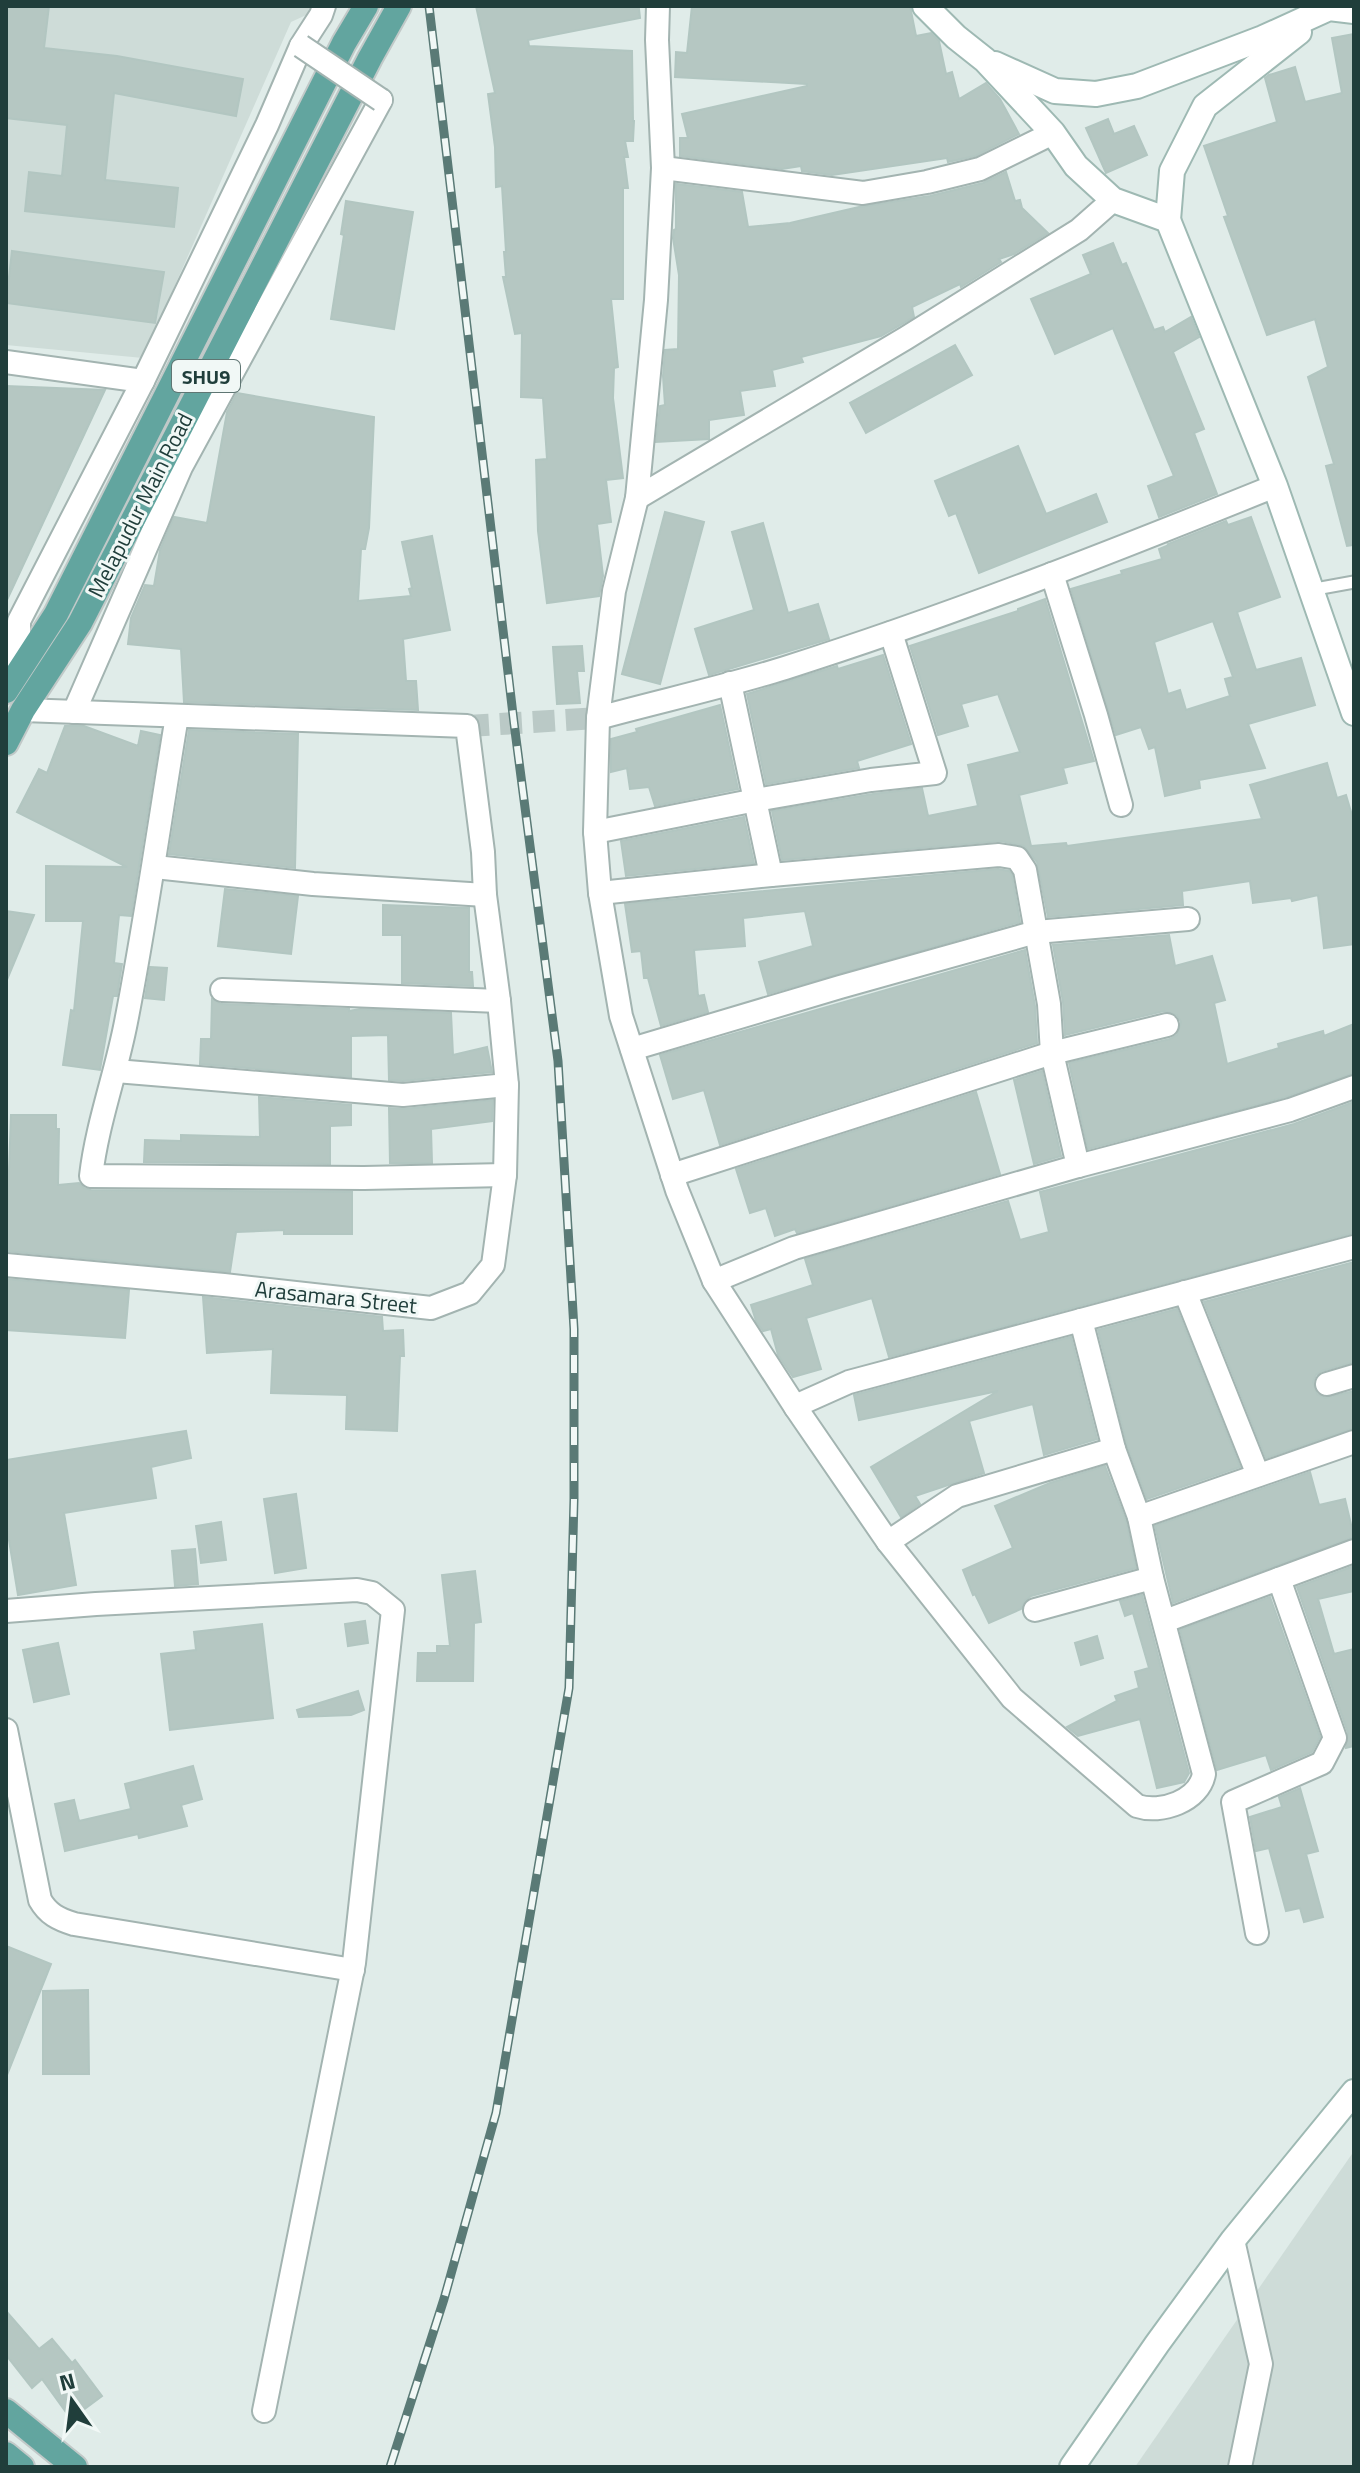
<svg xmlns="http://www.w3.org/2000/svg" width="1360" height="2473" font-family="'Titillium Web',sans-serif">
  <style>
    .built { fill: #cedcd8 }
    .building { fill: #b5c7c2; stroke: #b2c6c1; stroke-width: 2; fill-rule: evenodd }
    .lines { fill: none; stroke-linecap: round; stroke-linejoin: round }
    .street-tunnel { stroke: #bac9c6; stroke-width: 22; stroke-dasharray: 22 11; stroke-linecap: butt }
    .lane-casing { stroke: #a3b4b1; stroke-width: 15 }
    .street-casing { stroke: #a3b4b1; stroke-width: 26 }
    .secondary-casing { stroke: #9eb9b3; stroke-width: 28 }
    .primary-casing { stroke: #c1c9c8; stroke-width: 28 }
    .lane { stroke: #fff; stroke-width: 11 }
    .street { stroke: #fff; stroke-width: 22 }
    .secondary { stroke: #fff; stroke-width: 24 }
    .primary { stroke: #62a59f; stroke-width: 24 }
    .rail-casing { stroke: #5a7a76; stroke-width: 9 }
    .rail { stroke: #f1f8f6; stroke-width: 6; stroke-dasharray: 18; stroke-linecap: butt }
    .street-bridge-casing { stroke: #a3b4b1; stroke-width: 26; stroke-linecap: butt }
    .street-bridge { stroke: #fff; stroke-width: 22 }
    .labels { text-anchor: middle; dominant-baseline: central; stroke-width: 6; stroke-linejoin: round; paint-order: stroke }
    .shield { fill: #f1f8f6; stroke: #5f7673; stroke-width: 2 }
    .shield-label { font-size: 20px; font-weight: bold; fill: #203e3b }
    .street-label { font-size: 22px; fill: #203e3b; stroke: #f1f8f6 }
  </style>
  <rect width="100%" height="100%" fill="#e0ece9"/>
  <g class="built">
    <polygon points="6,6 316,6 315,11 291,22 143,358 6,345"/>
    <polygon points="1354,2151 1354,2467 1135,2467"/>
  </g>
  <g class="building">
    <polygon points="6,6 49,6 44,48 117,56 243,79 236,116 114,93 105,180 178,188 174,227 25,211 29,172 62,176 67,125 6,118"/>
    <polygon points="476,6 584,6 639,9 640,18 528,40 529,46 632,51 633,121 634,121 633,141 625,141 628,157 624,157 628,188 623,188 623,299 611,299 618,367 614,368 613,398 623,478 606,480 611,522 597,524 603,576 599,596 547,603 538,531 536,460 547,459 543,398 521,397 522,333 515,334 503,277 506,277 504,252 506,252 502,186 496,187 495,147 488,94 495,93"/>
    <polygon points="692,6 910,6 916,36 931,33 939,41 946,74 952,72 959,99 986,83 1000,99 1019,134 975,156 948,162 947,158 832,175 802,171 801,166 782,169 680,156 680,138 688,138 682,114 807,86 807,84 675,77 676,52 687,53"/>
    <polygon points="1354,34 1354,545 1347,546 1326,466 1334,464 1308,377 1328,367 1315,319 1267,335 1224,217 1228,216 1204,146 1277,122 1265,78 1269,75 1295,67 1305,102 1342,93 1332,38"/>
    <polygon points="1108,119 1114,134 1134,126 1147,155 1106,173 1086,128"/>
    <polygon points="1006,172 1015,201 1020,200 1022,208 1048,233 1014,254 999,259 1001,262 961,287 960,284 912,307 914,317 881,336 801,357 803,362 772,370 775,386 740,391 744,415 709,420 709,439 656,442 660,406 665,405 663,376 665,350 678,349 679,275 673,238 674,230 676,229 676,184 742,192 748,227 790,223 859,207 930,196 983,183"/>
    <polygon points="346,201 413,212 394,329 331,319 344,235 341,234"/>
    <polygon points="1113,243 1122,265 1126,263 1154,330 1163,327 1165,332 1191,317 1199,337 1173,352 1204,429 1194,433 1217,494 1159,517 1148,486 1174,476 1113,328 1055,354 1031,299 1091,274 1083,255"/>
    <polygon points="12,251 164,272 155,323 6,303"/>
    <polygon points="955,345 972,375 866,433 850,403"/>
    <polygon points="6,386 105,390 6,602"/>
    <polygon points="237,393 374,417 369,528 365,549 361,549 358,601 411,596 409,589 412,588 402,542 432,536 450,630 403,639 406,681 416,681 418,710 184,702 181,649 128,644 131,618 145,585 154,586 160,550 174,517 207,523 227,412"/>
    <polygon points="1018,446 1046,514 1096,494 1107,522 979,573 956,513 949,516 935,481"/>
    <polygon points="665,512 704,522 660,684 622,674"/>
    <path d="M1251,517L1280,597L1237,612L1256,670L1301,658L1315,705L1248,724L1265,768L1199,780L1200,788L1165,796L1155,747L1149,749L1141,727L1116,735L1071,589L1122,574L1121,571L1162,559L1159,549L1169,545L1168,544L1226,521L1228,525ZM1213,621L1233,677L1225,679L1230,696L1186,710L1180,690L1168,694L1154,642Z"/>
    <polygon points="763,523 788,613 818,604 829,639 709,675 695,629 754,610 732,532"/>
    <polygon points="1045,599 1094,761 1063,768 1067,783 1019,795 1031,846 1066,843 1067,846 1262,819 1250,785 1327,763 1337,798 1346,795 1354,822 1354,944 1324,948 1318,895 1292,901 1291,898 1253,903 1250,881 1182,891 1183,905 1048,917 1037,862 1024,846 1001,841 782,860 772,811 873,794 922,788 928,816 978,806 968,765 1020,752 998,694 961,704 968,726 938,735 910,646 1018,611 1018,609"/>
    <polygon points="582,646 584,671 577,671 580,703 557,704 553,647"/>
    <polygon points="883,655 911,744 857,761 859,768 766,784 747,694 837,666 838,669"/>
    <polygon points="720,705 738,789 655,806 649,787 630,789 627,768 611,772 611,739 637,732 636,729"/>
    <polygon points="65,726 84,726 138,746 141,731 160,735 131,916 119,915 114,963 122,964 117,996 113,996 100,1070 63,1065 71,1010 74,1011 83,921 46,921 46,866 127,867 17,812 39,769 47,773"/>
    <polygon points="189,730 298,734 295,868 169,854"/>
    <polygon points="744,817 754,863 626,876 621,841"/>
    <polygon points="998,869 1009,871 1012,875 1020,922 768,994 759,962 813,946 805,911 743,918 745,946 694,950 698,996 704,995 708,1012 661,1026 648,978 644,978 641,951 632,952 625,904"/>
    <polygon points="225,889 298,896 291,954 218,946"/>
    <polygon points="383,905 469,908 469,972 472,972 473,986 402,983 402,935 383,935"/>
    <polygon points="6,911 34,915 6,982"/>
    <polygon points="1169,935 1175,966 1212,956 1225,1000 1214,1003 1227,1064 1279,1048 1278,1044 1323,1031 1324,1036 1354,1024 1354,1073 1286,1097 1088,1149 1069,1063 1170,1039 1177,1035 1181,1022 1177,1015 1164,1011 1065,1035 1063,1002 1053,945"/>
    <polygon points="1025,950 1035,1006 1037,1043 720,1145 704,1090 673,1099 660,1055"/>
    <polygon points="150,967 167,968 164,1000 145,998"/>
    <polygon points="212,999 221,1004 349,1009 349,1011 360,1009 451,1013 453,1055 487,1047 492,1072 403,1081 389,1080 388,1035 351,1036 351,1077 200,1064 201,1039 211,1039"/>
    <polygon points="1042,1071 1061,1156 1034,1164 1014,1080"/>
    <polygon points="976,1092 1000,1174 797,1233 795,1229 775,1236 766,1208 750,1213 736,1169"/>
    <polygon points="259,1097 351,1105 351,1125 330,1126 330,1164 144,1162 145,1140 181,1141 181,1135 260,1137"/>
    <polygon points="493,1100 492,1121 431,1129 432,1163 390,1163 389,1108 404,1109"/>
    <polygon points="1354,1102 1354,1233 889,1357 872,1298 806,1318 821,1369 793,1377 778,1355 771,1329 763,1331 756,1321 751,1305 813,1285 805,1259 1008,1201 1020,1240 1049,1232 1040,1192 1294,1124"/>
    <polygon points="11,1115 56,1115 56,1129 59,1129 58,1185 79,1183 84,1188 91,1190 352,1192 352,1234 284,1234 284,1230 236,1232 230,1272 6,1251"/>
    <polygon points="1354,1262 1354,1362 1322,1371 1316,1375 1313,1382 1317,1394 1325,1398 1354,1391 1354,1428 1266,1458 1204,1302"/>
    <polygon points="6,1279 129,1290 125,1338 6,1330"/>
    <polygon points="203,1297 382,1317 383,1331 403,1330 404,1356 400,1356 397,1431 346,1429 347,1395 271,1393 273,1349 207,1353"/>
    <polygon points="1177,1309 1240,1467 1147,1499 1127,1445 1098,1330"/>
    <polygon points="1071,1337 1097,1439 1044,1455 1033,1404 969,1421 984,1473 915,1496 920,1504 901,1517 871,1467 998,1391 859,1420 854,1395"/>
    <polygon points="186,1431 191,1458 151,1467 156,1498 64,1513 76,1585 18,1595 6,1522 6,1460"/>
    <polygon points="1105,1466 1126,1521 1136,1568 1031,1596 1025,1601 1021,1609 989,1623 975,1594 973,1595 963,1570 1013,1548 995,1506 1050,1483"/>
    <polygon points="1310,1472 1319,1505 1345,1499 1354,1537 1173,1603 1155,1526"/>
    <polygon points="296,1494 306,1568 275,1573 264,1499"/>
    <polygon points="221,1522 226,1560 201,1563 196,1526"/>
    <polygon points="195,1549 198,1584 175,1586 172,1551"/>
    <polygon points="1354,1566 1354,1591 1318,1599 1334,1654 1354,1649 1354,1746 1346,1748 1348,1733 1297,1587"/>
    <polygon points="475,1571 481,1622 474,1623 473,1681 417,1681 418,1653 437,1653 437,1646 450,1646 442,1575"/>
    <polygon points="1142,1595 1189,1773 1184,1782 1157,1788 1140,1719 1078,1736 1067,1727 1117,1701 1115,1696 1139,1688 1135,1672 1149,1668 1133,1613 1125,1616 1120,1601"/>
    <polygon points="1270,1597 1320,1737 1312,1752 1271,1770 1266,1755 1217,1770 1180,1630"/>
    <polygon points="365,1621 368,1643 348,1646 345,1624"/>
    <polygon points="262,1624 273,1718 170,1730 161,1654 196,1650 194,1632"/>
    <polygon points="1097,1636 1103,1658 1081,1665 1075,1643"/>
    <polygon points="58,1643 69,1694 34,1702 23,1650"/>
    <polygon points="358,1691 364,1710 351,1715 299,1717 297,1710"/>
    <polygon points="193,1766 202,1799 181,1805 187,1826 139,1838 138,1834 65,1851 55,1804 74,1800 79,1821 131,1809 125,1784"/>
    <polygon points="1300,1788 1318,1851 1306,1854 1323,1917 1304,1922 1300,1908 1286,1911 1269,1848 1256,1851 1250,1817 1282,1807 1279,1797"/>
    <polygon points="6,1946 51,1964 7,2075 6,2075"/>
    <polygon points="88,1990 89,2074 43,2074 43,1991"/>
    <polygon points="6,2311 39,2349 52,2339 72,2363 75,2360 102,2396 71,2419 42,2379 32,2388 6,2355"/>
  </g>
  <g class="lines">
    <polyline class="street-tunnel" points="467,726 598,718"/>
    <g class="lane-casing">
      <polyline id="lane" points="1310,590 1354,582"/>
    </g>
    <g class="street-casing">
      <g id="street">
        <path d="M658,6L657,40L663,168L656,300L637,498L614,591L598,718C660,701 724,687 785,668C952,615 1114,551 1275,486"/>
        <polyline points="663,168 863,193 927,182 980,169 1053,133"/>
        <polyline points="6,362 143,381 19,621 19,672"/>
        <polyline points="143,381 267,125 301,46 321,15 324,6"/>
        <polyline points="637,498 906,338 1079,230 1113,200"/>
        <polyline points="1052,574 1096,715 1121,805"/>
        <polyline points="730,683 771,875"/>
        <polyline points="74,712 181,467 381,100"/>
        <path d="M177,716C160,818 146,920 126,1022C116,1074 97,1124 91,1176L364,1178L505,1175"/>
        <polyline points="598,718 595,832 600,893 621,1016 677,1190 714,1281 794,1248 1078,1166 1290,1110 1354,1087"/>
        <polyline points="595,832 756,800 871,780 935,773 891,633"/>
        <polyline points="155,867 313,884 485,895"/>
        <polyline points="600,893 771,875 999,855 1017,858 1025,870 1049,1004 1052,1053 1078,1166"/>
        <polyline points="222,990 499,1001"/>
        <polyline points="632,1049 840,987 1036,932 1188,919"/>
        <polyline points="116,1071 403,1095 507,1085"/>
        <polyline points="672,1175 1052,1053 1167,1025"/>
        <polyline points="6,1265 224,1285 431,1308 470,1293 493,1265 505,1175 507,1085 499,1001 485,895 483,852 467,726 23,710"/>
        <path d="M714,1281L796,1408L888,1542L1012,1698L1137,1806C1161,1814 1199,1801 1204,1774L1152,1578L1035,1610"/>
        <polyline points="1185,1292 1258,1475"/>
        <polyline points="1081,1320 1114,1449 1139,1517 1152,1578"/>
        <polyline points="1327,1384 1354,1376"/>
        <polyline points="796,1408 802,1403 849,1382 1354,1247"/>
        <polyline points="1139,1517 1354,1442"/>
        <polyline points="888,1542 957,1496 1114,1449"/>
        <polyline points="6,1611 96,1604 357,1590 372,1593 393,1610 354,1963 264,2411"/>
        <polyline points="1165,1621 1354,1551"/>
        <path d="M6,1730L40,1900C48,1914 58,1919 74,1924L353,1970"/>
        <polyline points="1257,1933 1233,1802 1322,1763 1335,1738 1279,1579"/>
        <polyline points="1233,2240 1261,2364 1240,2467"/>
      </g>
    </g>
    <g class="secondary-casing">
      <g id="secondary">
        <polyline points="925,6 956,37 985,60 1053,133 1076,166 1113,200 1168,220 1275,486 1354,713"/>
        <polyline points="995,64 1055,91 1096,94 1137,86 1263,38 1329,8 1354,11"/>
        <polyline points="1168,220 1172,171 1205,106 1299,32"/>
        <polyline points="1072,2467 1157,2344 1233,2240 1354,2092"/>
      </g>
    </g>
    <g class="primary-casing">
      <g id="primary">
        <polyline points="6,691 56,614 344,43 366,6"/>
        <polyline points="6,743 23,710 80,623 370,58 399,6"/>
        <polyline points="6,2411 75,2467"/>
        <polyline points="6,2454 22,2467"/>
      </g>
    </g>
    <use href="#lane" class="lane"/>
    <use href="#street" class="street"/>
    <use href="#secondary" class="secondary"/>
    <use href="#primary" class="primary"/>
    <g class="rail-casing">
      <polyline id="rail" points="390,2467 444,2299 496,2113 569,1688 574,1499 574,1329 558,1061 514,723 429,6"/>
    </g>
    <use href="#rail" class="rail"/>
    <g class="street-bridge-casing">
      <polyline id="street-bridge" points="301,46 381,100"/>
    </g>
    <use href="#street-bridge" class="street-bridge"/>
  </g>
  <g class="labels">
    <rect class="shield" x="172" y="360" width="68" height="32" rx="6"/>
    <g class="shield-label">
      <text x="206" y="376">SHU9</text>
    </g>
    <g class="street-label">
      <text transform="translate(140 505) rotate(-63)">Melapudur Main Road</text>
      <text transform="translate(336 1297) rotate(6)">Arasamara Street</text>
    </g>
  </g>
  <rect width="1360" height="2473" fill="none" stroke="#203e3b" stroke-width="16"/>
  <g transform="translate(72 2401) rotate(346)" stroke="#f1f8f6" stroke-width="6" paint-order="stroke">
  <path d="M0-6L14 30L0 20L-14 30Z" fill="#203e3b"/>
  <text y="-12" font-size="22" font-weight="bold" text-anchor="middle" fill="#203e3b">N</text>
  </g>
</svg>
